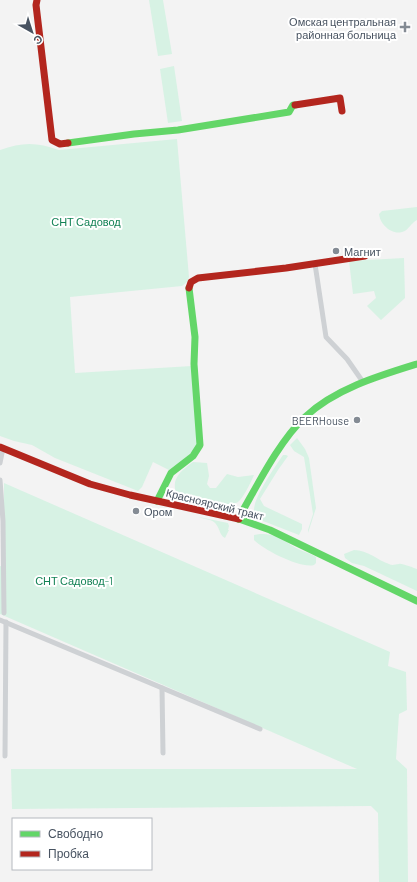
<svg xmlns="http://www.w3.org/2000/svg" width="417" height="882" font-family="Barlow,sans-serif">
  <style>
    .green { fill: #d7f2e4 }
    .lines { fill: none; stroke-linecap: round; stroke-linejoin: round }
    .street { stroke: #ced1d4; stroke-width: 5 }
    .fast { stroke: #63d668; stroke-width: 7 }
    .jam { stroke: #b3261e; stroke-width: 7 }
    .poi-dot { fill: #848b94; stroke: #fff; stroke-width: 1.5 }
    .labels { text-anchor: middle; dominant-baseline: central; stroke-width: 4; stroke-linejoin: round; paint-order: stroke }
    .poi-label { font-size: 11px; fill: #485361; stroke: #fff; text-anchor: end }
    .park-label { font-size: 11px; fill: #138255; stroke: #fff }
    .street-label { font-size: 11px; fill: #485361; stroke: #fff }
  </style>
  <rect width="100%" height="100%" fill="#f3f3f3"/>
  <g class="green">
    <polygon points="149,0 163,0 172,54 158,56"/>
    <polygon points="174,66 182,121 168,123 160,69"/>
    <path d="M177,139L189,277L187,282L182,286L70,297L75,373L192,366L198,446L175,468L169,470L153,462L142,487L138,491L55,458L32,445L14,441L0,436V150C22,142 37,142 59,150Z"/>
    <path d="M417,207V220C411,223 408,231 402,232C391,235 380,224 379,214L382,211Z"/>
    <polygon points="404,258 405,298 381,320 367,306 376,298 374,291 353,294 349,261"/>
    <polygon points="297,438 305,449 309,458 316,508 308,533 308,530 313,514 304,457 294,451 290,445"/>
    <path d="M283,455H286L288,456L278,470L260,499L264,506L302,524V529L299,535L258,519C255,516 254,515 254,511C253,498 275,467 283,455Z"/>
    <path d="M193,462L207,463L209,476L207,484L210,488H216L227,474L238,477L254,475C251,482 244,497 238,502C221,513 197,503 179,499C169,481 178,473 193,462Z"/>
    <polygon points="4,483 390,652 388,666 406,672 407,710 399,714 396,759 407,769 408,882 379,882 378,813 371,806 12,809 11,769 357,769 0,614 0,566 4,567"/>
    <path d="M199,517L228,523L229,526L228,530H229L225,538C219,535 220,527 214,522C210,519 203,519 199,517Z"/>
    <path d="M260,534C280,534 283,541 298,549C304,552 310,553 316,557V563L314,565C301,569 264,550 254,540V535Z"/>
    <path d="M354,550C368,550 377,560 389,564C393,566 395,564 399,564C402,563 413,568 417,569V591L364,566L352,563L345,558L344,554Z"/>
  </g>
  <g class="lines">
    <g class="street">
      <polyline points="315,264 326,337 347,359 363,382"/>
      <polyline points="0,463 3,448"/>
      <polyline points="0,480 3,521 4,613"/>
      <polyline points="0,620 260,729"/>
      <polyline points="162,688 163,753"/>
      <polyline points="5,756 6,622"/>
    </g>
    <g class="fast">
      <polyline points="68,143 134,134 178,130 289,112 293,105 295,105"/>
      <polyline points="157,501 171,473 193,456 200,445 194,364 195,337 189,288"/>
      <path d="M238,519C256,488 279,441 305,417C335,389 378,376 417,364"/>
      <polyline points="239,519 270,530 417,601"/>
    </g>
    <g class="jam">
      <polyline points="37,0 36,5 52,140 60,144 68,143"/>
      <polyline points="295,105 340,98 342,111"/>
      <polyline points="189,288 191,282 198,278 286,268 365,256"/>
      <polyline points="0,447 90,484 130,495 239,519"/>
    </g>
  </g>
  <g class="poi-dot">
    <path d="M403 21h4v4h4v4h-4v4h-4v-4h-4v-4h4z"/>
    <circle cx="336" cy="251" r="4"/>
    <circle cx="357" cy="420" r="4"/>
    <circle cx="136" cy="511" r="4"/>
  </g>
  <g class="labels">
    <g class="poi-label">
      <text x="396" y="21">Омская центральная<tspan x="396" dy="13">районная больница</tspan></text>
      <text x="344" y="251" text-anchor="start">Магнит</text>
      <text x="349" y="420">BEERHouse</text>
      <text x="144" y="511" text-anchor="start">Ором</text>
    </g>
    <g class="park-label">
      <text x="86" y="221">СНТ Садовод</text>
      <text x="74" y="580">СНТ Садовод-1</text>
    </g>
    <g class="street-label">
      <text transform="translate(215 504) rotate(14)">Красноярский тракт</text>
    </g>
  </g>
  <rect x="12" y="818" width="140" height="52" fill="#ffffff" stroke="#b6bac0"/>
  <rect x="20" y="831" width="20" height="6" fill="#63d668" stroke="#b6bac0"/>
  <text x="48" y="838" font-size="12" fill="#485361">Свободно</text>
  <rect x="20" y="851" width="20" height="6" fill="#b3261e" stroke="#b6bac0"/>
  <text x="48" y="858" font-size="12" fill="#485361">Пробка</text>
  <g transform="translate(32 32) rotate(141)" stroke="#ffffff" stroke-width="3" paint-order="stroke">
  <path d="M0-3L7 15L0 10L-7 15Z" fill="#485361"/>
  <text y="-6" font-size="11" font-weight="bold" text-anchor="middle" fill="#485361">С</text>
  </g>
</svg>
